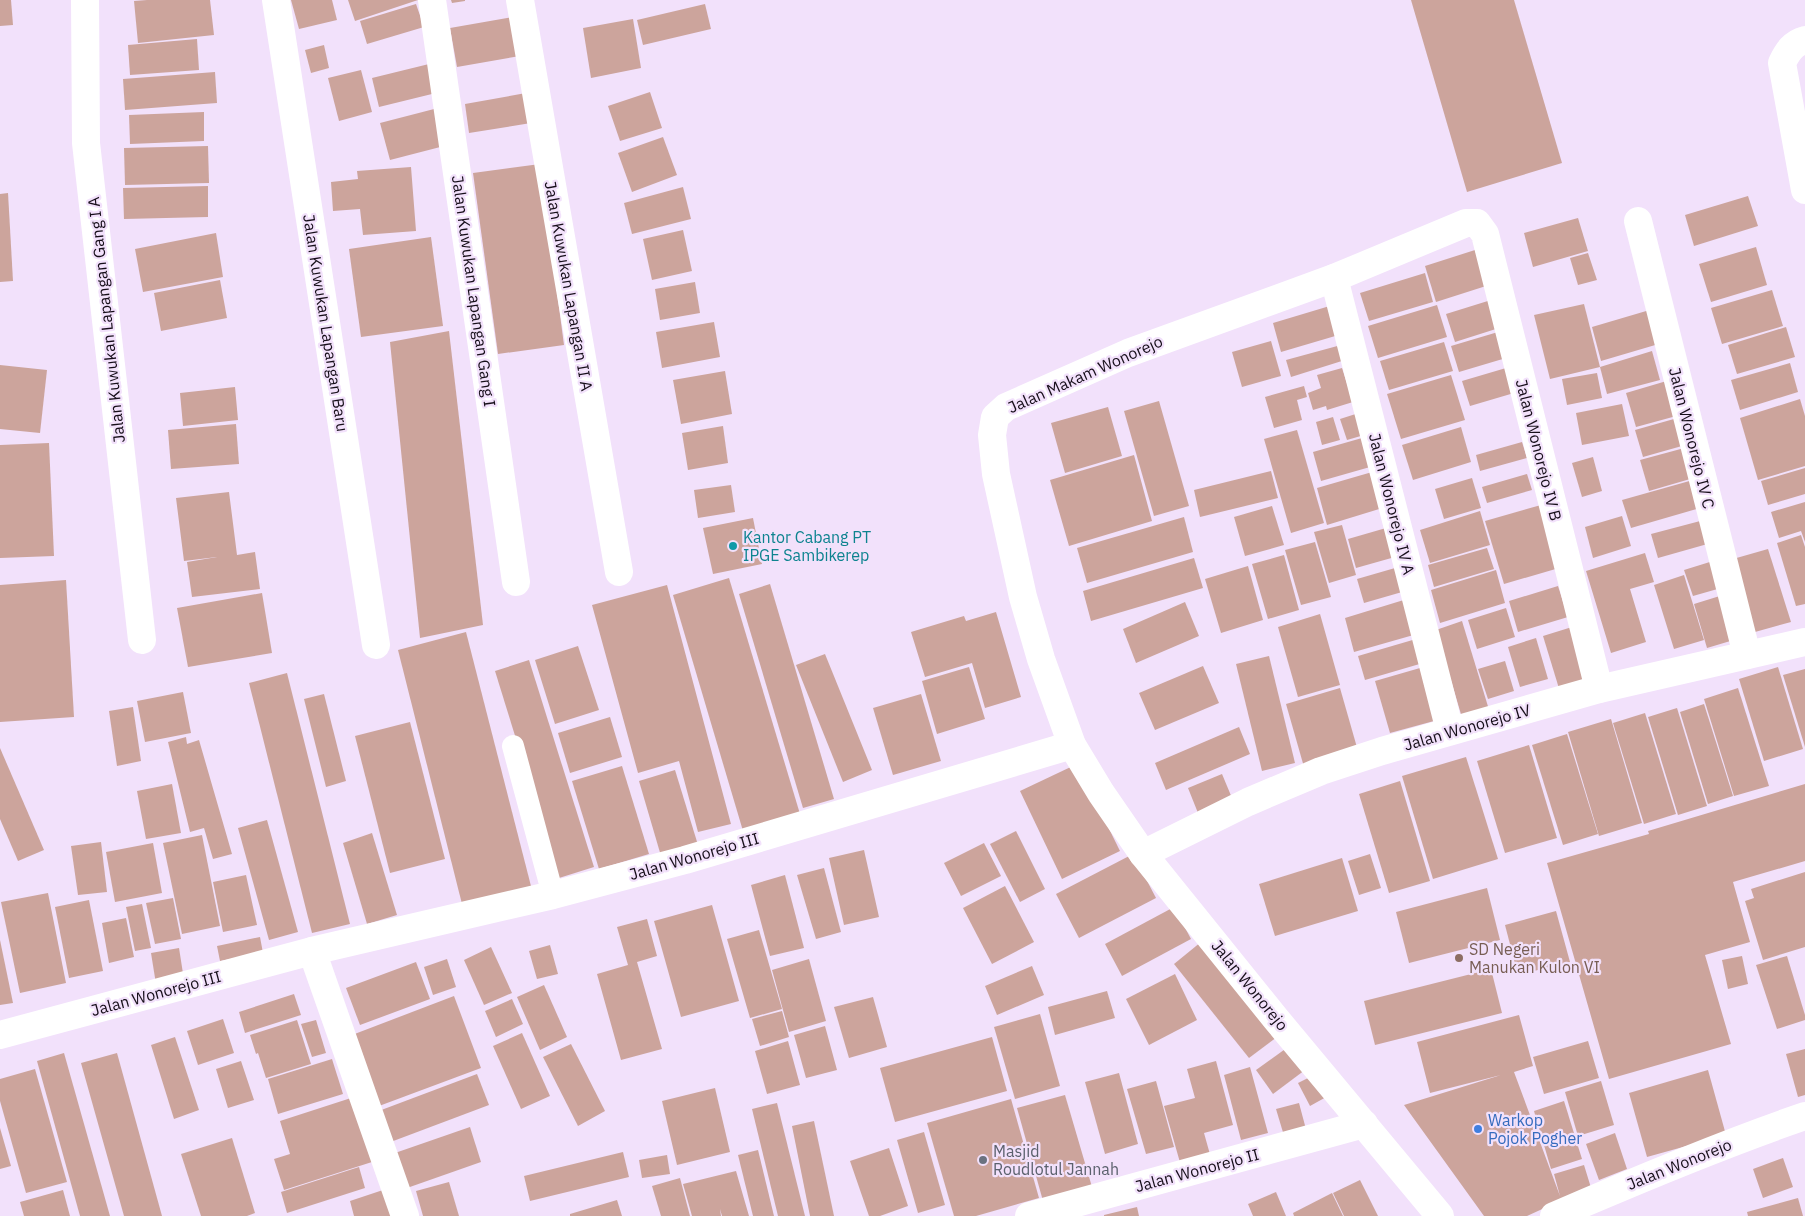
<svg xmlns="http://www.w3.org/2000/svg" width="1805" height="1216" font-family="'IBM Plex Sans',sans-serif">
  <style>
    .building { fill: #cca49c }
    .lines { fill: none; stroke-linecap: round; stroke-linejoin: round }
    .lane { stroke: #fff; stroke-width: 22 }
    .street { stroke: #fff; stroke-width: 28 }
    .secondary { stroke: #fff; stroke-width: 28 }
    .culture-dot { fill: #0f9aa8; stroke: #f2e1fb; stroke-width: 2 }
    .education-dot { fill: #8d6e63; stroke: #f2e1fb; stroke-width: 2 }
    .shop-dot { fill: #3f7fe0; stroke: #f2e1fb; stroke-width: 2 }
    .worship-dot { fill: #6b7280; stroke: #f2e1fb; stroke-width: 2 }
    .labels { text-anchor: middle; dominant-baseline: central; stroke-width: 4.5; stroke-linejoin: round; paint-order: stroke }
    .street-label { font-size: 16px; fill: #160e19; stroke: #f2e1fb }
    .culture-label { font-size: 16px; fill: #0d838f; stroke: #f2e1fb; text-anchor: start }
    .education-label { font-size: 16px; fill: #785e54; stroke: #f2e1fb; text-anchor: start }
    .shop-label { font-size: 16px; fill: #366cbe; stroke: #f2e1fb; text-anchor: start }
    .worship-label { font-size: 16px; fill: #5b616d; stroke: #f2e1fb; text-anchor: start }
  </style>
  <rect width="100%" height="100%" fill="#f2e1fb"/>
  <g class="building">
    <polygon points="0,0 11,0 13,25 0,26"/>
    <polygon points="147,0 210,0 214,35 138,43 134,1"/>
    <polygon points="291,0 332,0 337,20 299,29"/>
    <polygon points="348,0 418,0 355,21"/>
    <polygon points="451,0 465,0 465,1 452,3"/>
    <polygon points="1411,0 1514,0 1562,163 1467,192"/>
    <polygon points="416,4 424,27 367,44 360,21"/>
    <polygon points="705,4 711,29 643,45 637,20"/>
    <polygon points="513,17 520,56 457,67 450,28"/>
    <polygon points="633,19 641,68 591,78 583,28"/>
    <polygon points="197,39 199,70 130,75 128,45"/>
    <polygon points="324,45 329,68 311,73 305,50"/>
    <polygon points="429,64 436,93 379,107 372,78"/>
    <polygon points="361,70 372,112 339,121 328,78"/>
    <polygon points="215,72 217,103 125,110 123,79"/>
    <polygon points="650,92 662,128 620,141 608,106"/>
    <polygon points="526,93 531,123 469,133 465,104"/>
    <polygon points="438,108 448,145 390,160 380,123"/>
    <polygon points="204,112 204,141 130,144 129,115"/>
    <polygon points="663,137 677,175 632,192 618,153"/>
    <polygon points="208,146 209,183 125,185 124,148"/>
    <polygon points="540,164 564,345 498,354 473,173"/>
    <polygon points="411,167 416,231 363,235 360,209 333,211 331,182 358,179 357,171"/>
    <polygon points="208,186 208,217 124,219 123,188"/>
    <polygon points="683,187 691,219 632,234 624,203"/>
    <polygon points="8,193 13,281 0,282 0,194"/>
    <polygon points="1748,196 1758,226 1694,246 1685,215"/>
    <polygon points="1578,218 1588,251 1533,267 1524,233"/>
    <polygon points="683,230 692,271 652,280 643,239"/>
    <polygon points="216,233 223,277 143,292 135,249"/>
    <polygon points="431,237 443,326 361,337 349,249"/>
    <polygon points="1756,247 1767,285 1711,302 1699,264"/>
    <polygon points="1475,250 1486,286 1436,302 1425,266"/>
    <polygon points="1588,253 1597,280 1578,285 1570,258"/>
    <polygon points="1425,273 1433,302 1369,321 1360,293"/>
    <polygon points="220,280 227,318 161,331 154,293"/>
    <polygon points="695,282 700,313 660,320 655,289"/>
    <polygon points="1772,290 1783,326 1722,344 1711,308"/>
    <polygon points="1491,300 1499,328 1455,342 1446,314"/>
    <polygon points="1584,304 1600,367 1550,379 1534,315"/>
    <polygon points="1333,305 1342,334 1281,352 1273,323"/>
    <polygon points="1437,305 1447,337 1378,358 1368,326"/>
    <polygon points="1653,309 1662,343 1601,361 1592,327"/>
    <polygon points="714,322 720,357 662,368 656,332"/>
    <polygon points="1786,327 1795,357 1737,374 1728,345"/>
    <polygon points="449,331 483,625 420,638 390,342"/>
    <polygon points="1498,332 1506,358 1459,372 1451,346"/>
    <polygon points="1271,341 1281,376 1242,387 1232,352"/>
    <polygon points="1444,342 1453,371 1389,390 1380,361"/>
    <polygon points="1341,345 1345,360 1291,377 1286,360"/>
    <polygon points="1652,351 1660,380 1607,394 1600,367"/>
    <polygon points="1790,363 1798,392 1740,410 1731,380"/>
    <polygon points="0,365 47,370 40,433 0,429"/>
    <polygon points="1342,368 1353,402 1327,410 1326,406 1313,410 1308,393 1321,388 1317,375"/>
    <polygon points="1506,368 1514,393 1470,406 1462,381"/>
    <polygon points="725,371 732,414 681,424 673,380"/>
    <polygon points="1597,373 1602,398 1567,405 1562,379"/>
    <polygon points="1451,375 1465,420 1401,439 1387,394"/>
    <polygon points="1670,380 1680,415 1636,427 1626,393"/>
    <polygon points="1304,386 1307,397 1297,400 1302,420 1274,428 1265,397"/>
    <polygon points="235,387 238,420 183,426 180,393"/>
    <polygon points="1800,399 1805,416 1805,466 1758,480 1740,418"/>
    <polygon points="1159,401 1189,506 1154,516 1124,411"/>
    <polygon points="1622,404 1629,436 1582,445 1576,413"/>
    <polygon points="1108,407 1122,456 1065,473 1051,423"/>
    <polygon points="1365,411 1371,433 1347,440 1340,419"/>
    <polygon points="1333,417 1340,440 1322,445 1316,422"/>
    <polygon points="1681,417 1689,444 1643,457 1635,430"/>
    <polygon points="236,424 239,464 171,469 168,430"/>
    <polygon points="723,426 728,463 688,470 682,433"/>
    <polygon points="1461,427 1471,462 1413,480 1402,445"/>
    <polygon points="1297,430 1324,523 1291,533 1264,439"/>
    <polygon points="1369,436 1377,465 1321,481 1313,452"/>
    <polygon points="1522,442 1527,458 1480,471 1476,455"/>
    <polygon points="49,443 54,556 0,558 0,445"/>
    <polygon points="1688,447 1697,477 1649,491 1640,460"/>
    <polygon points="1134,455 1152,521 1069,546 1050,480"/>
    <polygon points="1593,457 1602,491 1582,497 1572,463"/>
    <polygon points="1805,468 1805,494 1768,505 1761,481"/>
    <polygon points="1379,470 1389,506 1327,525 1317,488"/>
    <polygon points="1271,471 1278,498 1200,517 1194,490"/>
    <polygon points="1527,474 1532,490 1487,503 1482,487"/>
    <polygon points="1472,478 1481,508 1444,519 1435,489"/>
    <polygon points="1693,480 1700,508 1631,528 1622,500"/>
    <polygon points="731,485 735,512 698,518 694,490"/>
    <polygon points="229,492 237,555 255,552 260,589 192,597 187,562 217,557 184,561 176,498"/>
    <polygon points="1805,502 1805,542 1801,531 1779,538 1771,512"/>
    <polygon points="1541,505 1559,568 1504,584 1485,521"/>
    <polygon points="1272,506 1284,545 1245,556 1234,517"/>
    <polygon points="1480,511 1490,545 1430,563 1420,530"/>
    <polygon points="1622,516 1631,546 1593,558 1585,527"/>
    <polygon points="1184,517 1193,552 1087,583 1077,548"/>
    <polygon points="753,518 762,564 713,574 703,528"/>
    <polygon points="1704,520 1711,543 1658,558 1651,534"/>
    <polygon points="1342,525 1356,575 1329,583 1314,532"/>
    <polygon points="1393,526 1402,555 1356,568 1348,539"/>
    <polygon points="1801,535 1805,547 1805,604 1796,606 1777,543"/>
    <polygon points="1315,542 1331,597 1301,605 1285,550"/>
    <polygon points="1487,548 1494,569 1434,587 1428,565"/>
    <polygon points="1768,549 1791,622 1755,632 1733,559"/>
    <polygon points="1645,553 1654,582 1630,589 1646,642 1611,653 1586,571"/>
    <polygon points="1284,555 1299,610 1268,619 1252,564"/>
    <polygon points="1194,558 1203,588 1091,621 1083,591"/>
    <polygon points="1713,561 1721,588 1693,596 1684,570"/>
    <polygon points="1248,566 1263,620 1221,633 1205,579"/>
    <polygon points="1402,566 1409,590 1364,603 1357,579"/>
    <polygon points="1496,570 1505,603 1440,623 1431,590"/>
    <polygon points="1684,575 1704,640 1674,649 1654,585"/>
    <polygon points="729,578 800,814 743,831 673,595"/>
    <polygon points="66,580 74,717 0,722 0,585"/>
    <polygon points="770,584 834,799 803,808 739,594"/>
    <polygon points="667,585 731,824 698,832 679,761 638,773 592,605"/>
    <polygon points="1558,586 1568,617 1518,632 1509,601"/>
    <polygon points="262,593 272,653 188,667 177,608"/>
    <polygon points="1723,595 1737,639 1707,648 1694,604"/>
    <polygon points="1407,599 1417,634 1354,652 1345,618"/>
    <polygon points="1185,602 1199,636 1136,663 1123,629"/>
    <polygon points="1506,608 1515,637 1477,649 1468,620"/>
    <polygon points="996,612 1021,697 985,708 972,663 925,677 911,632 964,616 966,621"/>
    <polygon points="1320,614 1340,685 1298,697 1278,627"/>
    <polygon points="1462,621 1490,713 1463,721 1436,630"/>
    <polygon points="1572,627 1590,685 1561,695 1543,636"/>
    <polygon points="466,632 532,890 463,908 398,650"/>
    <polygon points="1536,638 1548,679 1520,687 1508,647"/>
    <polygon points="1416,639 1423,663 1365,680 1358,656"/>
    <polygon points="578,646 599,710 555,724 535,660"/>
    <polygon points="825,654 872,770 843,782 796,665"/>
    <polygon points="1269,656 1295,763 1262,771 1236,664"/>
    <polygon points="529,660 594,867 559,878 495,671"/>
    <polygon points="1505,661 1514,691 1488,699 1478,669"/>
    <polygon points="1203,666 1219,703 1155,730 1139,693"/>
    <polygon points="969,667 985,719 937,734 922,681"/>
    <polygon points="1778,667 1803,749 1764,761 1739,679"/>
    <polygon points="1420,668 1434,721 1390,733 1375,681"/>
    <polygon points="1805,669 1805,747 1783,675"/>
    <polygon points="287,673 350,924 312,933 249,683"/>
    <polygon points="1340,688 1358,751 1304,767 1286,704"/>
    <polygon points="1738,688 1769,786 1734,796 1704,699"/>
    <polygon points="183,692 191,733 145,742 137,701"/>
    <polygon points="324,694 346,781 326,787 304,699"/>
    <polygon points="921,694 941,761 893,775 873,708"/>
    <polygon points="1704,704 1733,796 1708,804 1680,712"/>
    <polygon points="133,707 141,761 117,766 109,711"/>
    <polygon points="1677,708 1707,806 1678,815 1648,717"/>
    <polygon points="1645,713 1676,814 1644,824 1613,723"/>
    <polygon points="610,717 622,757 570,773 558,733"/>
    <polygon points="1611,719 1642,823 1599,836 1568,732"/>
    <polygon points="410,722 445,859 390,873 355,736"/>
    <polygon points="1239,727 1250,754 1166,790 1155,763"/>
    <polygon points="1567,734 1598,834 1563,845 1532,745"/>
    <polygon points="186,737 187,744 199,740 232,854 213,859 204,828 190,832 168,742"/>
    <polygon points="1529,745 1557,838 1505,853 1477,761"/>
    <polygon points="0,748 44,850 18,861 0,819"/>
    <polygon points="1466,757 1498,859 1433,879 1402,776"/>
    <polygon points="1077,764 1120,851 1062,879 1020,791"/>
    <polygon points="622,766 649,854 599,869 572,781"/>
    <polygon points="675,770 698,845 661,856 639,781"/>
    <polygon points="1222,774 1232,798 1198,813 1188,788"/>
    <polygon points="1400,781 1430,881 1389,893 1359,794"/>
    <polygon points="172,784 181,833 146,839 137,791"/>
    <polygon points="1805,784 1805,861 1733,882 1750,942 1705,955 1731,1044 1609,1079 1547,863 1649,834 1648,831"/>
    <polygon points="267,820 298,932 269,940 238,828"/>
    <polygon points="1016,831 1045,889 1020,902 990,844"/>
    <polygon points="372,833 397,915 367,924 343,843"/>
    <polygon points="202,835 220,926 182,934 163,843"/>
    <polygon points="101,842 107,892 78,895 71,846"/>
    <polygon points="153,843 162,893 115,902 106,852"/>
    <polygon points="984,843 1001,876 961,896 944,863"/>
    <polygon points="864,850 879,917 844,925 829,858"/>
    <polygon points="1133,854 1156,898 1079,938 1056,894"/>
    <polygon points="1370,854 1381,888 1359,895 1348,861"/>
    <polygon points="1342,858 1358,911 1275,936 1259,884"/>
    <polygon points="824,868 841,932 816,939 797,875"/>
    <polygon points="1805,872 1805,947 1763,960 1745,901 1754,898 1751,889"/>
    <polygon points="246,875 257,925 223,932 213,882"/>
    <polygon points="785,875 804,948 770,956 751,885"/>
    <polygon points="1005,886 1034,942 992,964 963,908"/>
    <polygon points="1487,888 1500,940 1409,963 1396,912"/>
    <polygon points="48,893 66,983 20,993 1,902"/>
    <polygon points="173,898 181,939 155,944 146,903"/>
    <polygon points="89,900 103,971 69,978 55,907"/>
    <polygon points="142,904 151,948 135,951 126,907"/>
    <polygon points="712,905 739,1001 681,1017 654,921"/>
    <polygon points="1174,907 1191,939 1122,976 1105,944"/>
    <polygon points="1556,911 1570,962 1518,975 1505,925"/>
    <polygon points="126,918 134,957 109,963 102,923"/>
    <polygon points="647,919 657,956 637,962 662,1049 621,1060 597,974 628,965 617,927"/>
    <polygon points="759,930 782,1009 750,1018 727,939"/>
    <polygon points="260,937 263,953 220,961 217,946"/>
    <polygon points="0,940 13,1003 0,1005"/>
    <polygon points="1201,942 1277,1037 1249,1058 1174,964"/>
    <polygon points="550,945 558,974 537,979 529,951"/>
    <polygon points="491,947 512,993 484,1005 464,960"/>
    <polygon points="179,948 184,980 156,984 151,953"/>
    <polygon points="1742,956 1748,984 1728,989 1722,960"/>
    <polygon points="1787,956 1805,1015 1805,1020 1777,1029 1756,965"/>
    <polygon points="447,959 456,987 433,995 424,967"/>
    <polygon points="809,959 826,1021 789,1032 772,970"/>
    <polygon points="416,962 430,999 360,1025 346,988"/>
    <polygon points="1032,966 1044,995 997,1015 985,986"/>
    <polygon points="1491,969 1502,1013 1375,1045 1364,1001"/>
    <polygon points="1175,974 1197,1020 1149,1045 1126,999"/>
    <polygon points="544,985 567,1037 540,1050 517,997"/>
    <polygon points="1107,991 1115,1018 1055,1035 1048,1007"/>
    <polygon points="294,994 301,1015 245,1033 239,1012"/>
    <polygon points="454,996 481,1068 379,1106 352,1035"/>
    <polygon points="873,997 887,1047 849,1058 834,1007"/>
    <polygon points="512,999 523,1024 496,1037 485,1011"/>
    <polygon points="782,1011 789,1037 760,1046 752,1019"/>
    <polygon points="1040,1014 1060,1086 1015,1099 994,1027"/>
    <polygon points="1519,1015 1533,1066 1514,1072 1560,1196 1554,1174 1584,1165 1592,1191 1562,1200 1527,1216 1484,1216 1404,1105 1501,1075 1430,1093 1417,1042"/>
    <polygon points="223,1019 234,1053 198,1065 187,1031"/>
    <polygon points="297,1020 311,1064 266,1078 258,1053 256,1054 250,1035"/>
    <polygon points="316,1020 326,1053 312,1057 301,1024"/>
    <polygon points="825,1026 837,1070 806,1078 794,1035"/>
    <polygon points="522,1033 550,1096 521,1109 493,1046"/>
    <polygon points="175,1037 199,1110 174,1119 151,1045"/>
    <polygon points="992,1037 1007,1091 895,1122 880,1068"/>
    <polygon points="788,1041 800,1085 767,1094 755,1051"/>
    <polygon points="1588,1041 1599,1078 1544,1094 1533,1057"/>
    <polygon points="571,1044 605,1111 578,1126 543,1057"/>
    <polygon points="1288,1047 1305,1070 1273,1094 1256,1070"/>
    <polygon points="1805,1049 1805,1095 1798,1097 1786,1054"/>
    <polygon points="64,1053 110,1216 80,1216 37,1061"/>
    <polygon points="117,1053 162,1216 124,1216 81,1063"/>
    <polygon points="332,1059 343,1094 278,1114 268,1079"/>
    <polygon points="241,1061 254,1100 228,1108 216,1069"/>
    <polygon points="1216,1061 1233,1125 1204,1133 1211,1158 1181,1166 1164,1106 1195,1098 1187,1069"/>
    <polygon points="1250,1067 1268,1133 1241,1140 1224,1075"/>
    <polygon points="35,1069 67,1182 26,1193 0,1101 0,1079"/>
    <polygon points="1708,1070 1726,1135 1647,1157 1629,1093"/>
    <polygon points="1119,1073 1138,1144 1105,1154 1085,1082"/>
    <polygon points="477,1074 489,1105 388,1143 376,1112"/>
    <polygon points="1316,1074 1328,1096 1310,1106 1298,1083"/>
    <polygon points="1156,1081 1174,1147 1146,1154 1127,1089"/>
    <polygon points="1601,1081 1614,1125 1578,1136 1565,1092"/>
    <polygon points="715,1088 730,1152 677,1165 662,1101"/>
    <polygon points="1065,1095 1092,1187 1043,1201 1017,1108"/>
    <polygon points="351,1098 372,1162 284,1190 274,1159 290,1154 280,1121"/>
    <polygon points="1011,1099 1039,1198 976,1216 954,1216 927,1123"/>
    <polygon points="1564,1101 1582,1159 1551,1169 1534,1111"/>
    <polygon points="777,1103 805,1216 778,1216 752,1109"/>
    <polygon points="1299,1103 1307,1133 1285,1139 1276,1109"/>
    <polygon points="814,1121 834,1216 810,1216 792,1126"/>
    <polygon points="470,1127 481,1162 407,1188 395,1153"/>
    <polygon points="0,1128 11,1166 0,1169"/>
    <polygon points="924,1132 945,1205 918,1213 897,1140"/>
    <polygon points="1615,1133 1627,1169 1599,1180 1586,1144"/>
    <polygon points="232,1138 255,1213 247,1216 201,1216 181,1154"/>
    <polygon points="889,1148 908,1206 880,1216 869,1216 850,1161"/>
    <polygon points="758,1150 774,1216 753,1216 738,1155"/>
    <polygon points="623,1152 629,1177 530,1201 524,1176"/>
    <polygon points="667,1155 670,1174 642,1178 639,1160"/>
    <polygon points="1783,1158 1793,1187 1763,1198 1753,1169"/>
    <polygon points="359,1167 365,1188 287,1213 281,1192"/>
    <polygon points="736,1171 749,1216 722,1216 720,1209 721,1216 692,1216 683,1184"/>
    <polygon points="680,1178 690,1216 661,1216 652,1186"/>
    <polygon points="1360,1180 1378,1216 1344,1216 1333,1193"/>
    <polygon points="449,1182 459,1216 423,1216 416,1191"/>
    <polygon points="386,1189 394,1216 354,1216 350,1201"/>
    <polygon points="63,1190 70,1216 24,1216 20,1202"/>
    <polygon points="1276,1192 1286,1216 1253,1216 1248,1204"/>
    <polygon points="1332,1193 1343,1216 1294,1216 1293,1213"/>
    <polygon points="1798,1198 1803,1216 1748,1216 1747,1212"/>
    <polygon points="617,1200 622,1216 570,1216 570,1214"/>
    <polygon points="1137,1207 1139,1216 1104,1216 1104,1215"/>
  </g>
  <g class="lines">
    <polyline class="lane" points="513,746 553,895"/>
    <g class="street">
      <polyline points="85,0 86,143 142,640"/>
      <polyline points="276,0 376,645"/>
      <polyline points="432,0 516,582"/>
      <polyline points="520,0 619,572"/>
      <path d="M1805,40C1793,43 1787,52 1782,63L1805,190"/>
      <polyline points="1638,221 1747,655"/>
      <polyline points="1334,278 1450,731"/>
      <polyline points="1143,854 1248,802 1321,771 1382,751 1599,689 1805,642"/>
      <polyline points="312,951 405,1216"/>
      <polyline points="0,1035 312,951 553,895 685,860 1072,745"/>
      <polyline points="1029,1216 1364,1124"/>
      <polyline points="1440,1216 1276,1019 1143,854 1101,793 1072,745 1041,659 1023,597 996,474 992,435 995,417 1006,407 1128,353 1334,278 1466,223 1477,223 1485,234 1599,689"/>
    </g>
    <path class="secondary" d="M1554,1216C1637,1180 1720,1145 1805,1116"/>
  </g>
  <circle class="culture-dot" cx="733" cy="546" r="5"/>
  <circle class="education-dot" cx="1459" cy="958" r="5"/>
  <circle class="shop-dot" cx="1478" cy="1129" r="5"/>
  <circle class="worship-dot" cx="983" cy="1160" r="5"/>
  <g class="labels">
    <g class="street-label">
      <text transform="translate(569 286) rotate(80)">Jalan Kuwukan Lapangan II A</text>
      <text transform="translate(474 291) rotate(82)">Jalan Kuwukan Lapangan Gang I</text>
      <text transform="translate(106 320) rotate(-96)">Jalan Kuwukan Lapangan Gang I A</text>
      <text transform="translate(326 323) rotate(81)">Jalan Kuwukan Lapangan Baru</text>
      <text transform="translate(1085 374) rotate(-24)">Jalan Makam Wonorejo</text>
      <text transform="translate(1692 438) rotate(76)">Jalan Wonorejo IV C</text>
      <text transform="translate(1539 450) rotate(76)">Jalan Wonorejo IV B</text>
      <text transform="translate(1392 504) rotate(76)">Jalan Wonorejo IV A</text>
      <text transform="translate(1467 727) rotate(-16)">Jalan Wonorejo IV</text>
      <text transform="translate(694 856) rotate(-16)">Jalan Wonorejo III</text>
      <text transform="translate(1250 985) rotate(51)">Jalan Wonorejo</text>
      <text transform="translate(156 993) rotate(-15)">Jalan Wonorejo III</text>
      <text transform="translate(1679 1164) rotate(-22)">Jalan Wonorejo</text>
      <text transform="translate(1197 1170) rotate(-15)">Jalan Wonorejo II</text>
    </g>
    <g class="culture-label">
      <text x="743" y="537">Kantor Cabang PT<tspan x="743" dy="18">IPGE Sambikerep</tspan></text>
    </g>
    <g class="education-label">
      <text x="1469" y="949">SD Negeri<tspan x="1469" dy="18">Manukan Kulon VI</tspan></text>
    </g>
    <g class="shop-label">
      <text x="1488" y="1120">Warkop<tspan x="1488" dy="18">Pojok Pogher</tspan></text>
    </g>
    <g class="worship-label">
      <text x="993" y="1151">Masjid<tspan x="993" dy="18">Roudlotul Jannah</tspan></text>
    </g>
  </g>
</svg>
